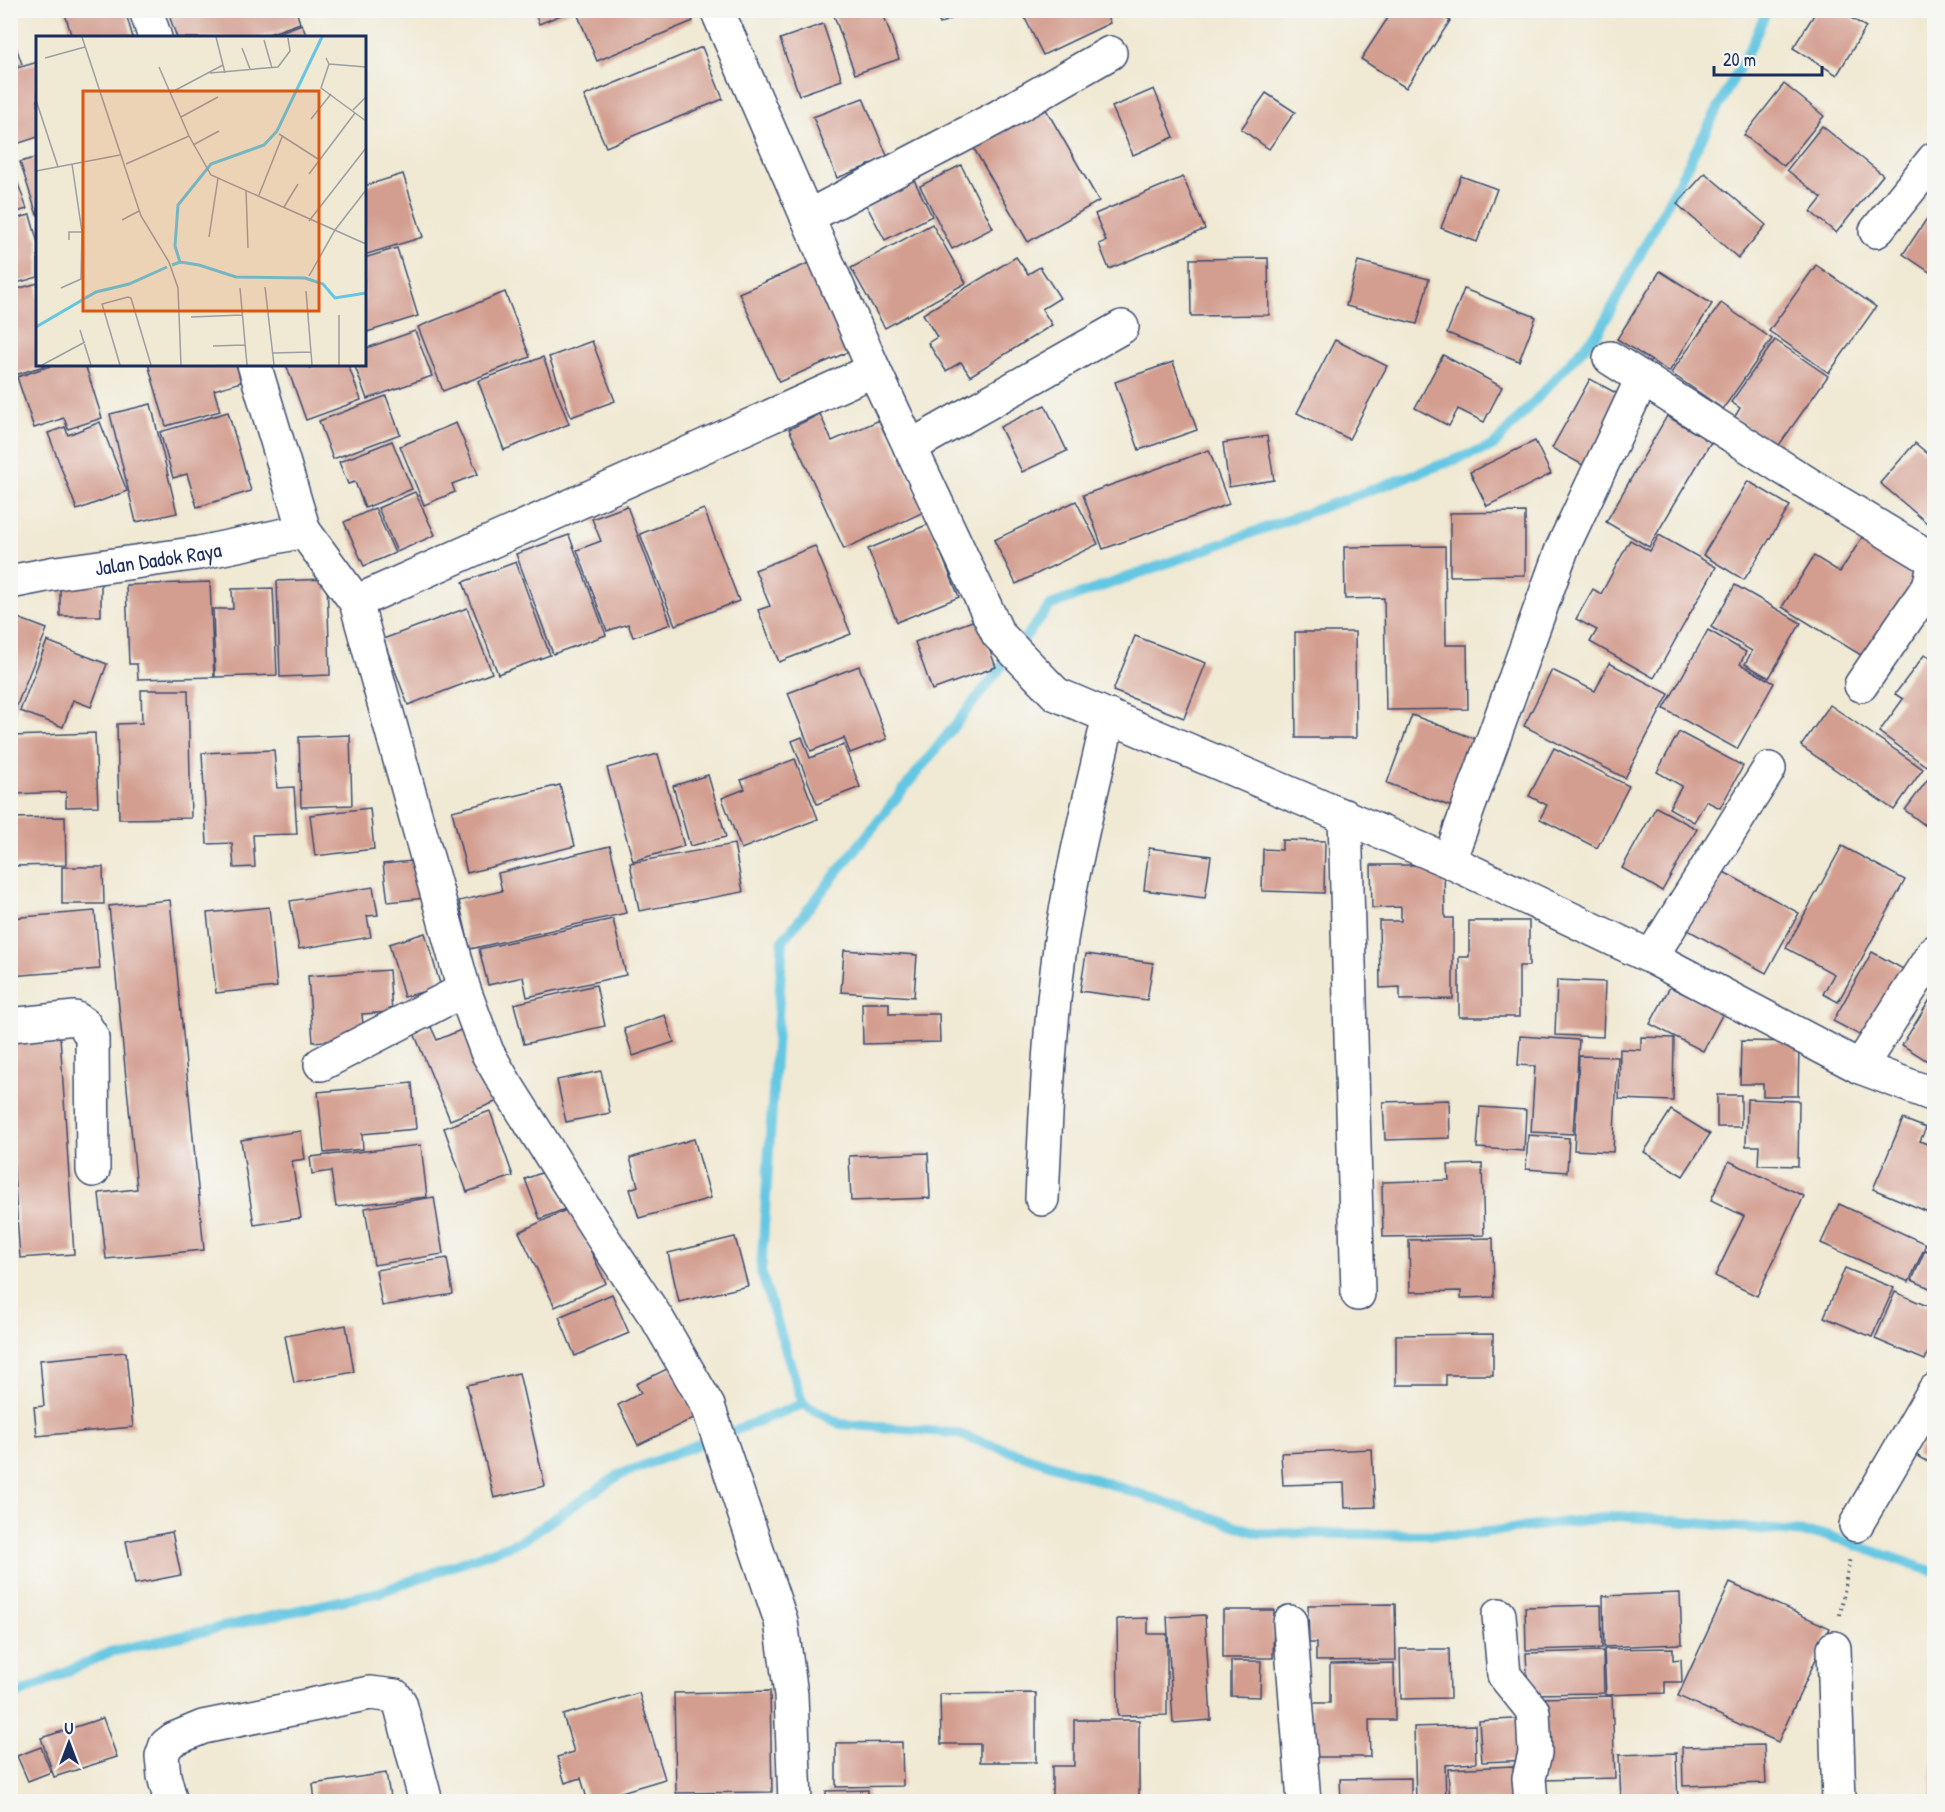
<svg xmlns="http://www.w3.org/2000/svg" width="1945" height="1812" font-family="'Patrick Hand',sans-serif">
  <style>
    .lines { fill: none; stroke-linecap: round; stroke-linejoin: round }
    .stream { stroke: #64c6e2; stroke-width: 10 }
    .building { fill: #d39d8f }
    .minor-casing { stroke: #3b4b70; stroke-width: 36 }
    .path { stroke: #3b4b70; stroke-width: 4; stroke-dasharray: 1.5 4.5; stroke-linecap: butt }
    .minor { stroke: #fff; stroke-width: 33 }
    .labels { text-anchor: middle; dominant-baseline: central; stroke-width: 4.5; stroke-linejoin: round; paint-order: stroke }
    .street-label { font-size: 21px; fill: #1b2f5e; stroke: #f6f6f2 }
    .inset-river { fill: none; stroke: #64c6e2; stroke-width: 3 }
    .inset-road { fill: none; stroke: #9b9fa4; stroke-width: 1.5 }
    .view { fill: #de5710; fill-opacity: 0.15; stroke: #de5710; stroke-width: 3 }
    .inset-edge { fill: none; stroke: #1b2f5e; stroke-width: 3 }
  </style>
  <rect width="100%" height="100%" fill="#f6f6f2"/>
  <filter id="ink" filterUnits="userSpaceOnUse"><feTurbulence type="fractalNoise" baseFrequency=".0167" numOctaves="2"/><feDisplacementMap in="SourceGraphic" scale="12" xChannelSelector="R" yChannelSelector="G"/><feConvolveMatrix kernelMatrix="1 2 1 2 8 2 1 2 1" color-interpolation-filters="sRGB"/></filter>
  <filter id="wash" filterUnits="userSpaceOnUse"><feTurbulence type="fractalNoise" baseFrequency=".008" numOctaves="4" result="noise"/><feDisplacementMap in="SourceGraphic" scale="24" xChannelSelector="R" yChannelSelector="G"/><feGaussianBlur stdDeviation="1.35" result="paint"/><feColorMatrix in="noise" values="0 0 0 0 0 0 0 0 0 0 0 0 0 0 0 0 0 1.4 0 .05"/><feComposite in="paint" operator="in"/></filter>
  <g filter="url(#wash)">
    <rect width="100%" height="100%" fill="#f0e9d3"/>
    <g class="lines">
      <g class="stream">
        <polyline points="803,1404 761,1272 783,940 1051,605 1493,446 1600,330 1753,42 1767,10"/>
        <polyline points="10,1698 110,1652 380,1592 521,1541 619,1475 803,1404 840,1424 955,1433 1258,1533 1462,1535 1619,1516 1826,1535 1934,1572"/>
      </g>
    </g>
    <g id="blocks">
      <g class="building">
        <polygon points="64,10 125,10 133,38 72,38"/>
        <polygon points="192,10 296,10 300,23 258,38 177,38 170,18"/>
        <polygon points="534,10 571,10 571,11 539,24"/>
        <polygon points="583,10 689,10 693,21 597,61 577,13"/>
        <polygon points="832,10 882,10 899,59 855,74"/>
        <polygon points="934,10 970,10 940,24"/>
        <polygon points="1021,10 1105,10 1110,23 1043,55"/>
        <polygon points="1393,10 1434,10 1450,21 1406,88 1361,59"/>
        <polygon points="1817,10 1838,10 1866,27 1837,75 1793,48"/>
        <polygon points="302,24 307,38 266,38 266,37"/>
        <polygon points="823,24 842,80 799,95 780,39"/>
        <polygon points="10,30 22,64 10,68"/>
        <polygon points="702,47 723,99 606,147 584,96"/>
        <polygon points="38,62 38,137 10,146 10,70"/>
        <polygon points="1784,84 1824,116 1784,166 1744,135"/>
        <polygon points="1154,89 1174,137 1133,155 1112,107"/>
        <polygon points="1266,93 1295,112 1269,149 1241,129"/>
        <polygon points="863,98 888,158 837,178 813,117"/>
        <polygon points="1044,106 1099,201 1028,242 973,147"/>
        <polygon points="1822,126 1883,175 1836,233 1811,212 1822,198 1787,170"/>
        <polygon points="38,157 38,215 37,215 20,162"/>
        <polygon points="10,161 27,209 10,214"/>
        <polygon points="961,165 993,228 952,249 920,186"/>
        <polygon points="1705,173 1766,225 1738,258 1677,204"/>
        <polygon points="403,174 423,237 364,255 364,186"/>
        <polygon points="911,174 932,216 885,240 863,199"/>
        <polygon points="1461,176 1497,189 1477,242 1441,228"/>
        <polygon points="1183,177 1205,229 1109,269 1099,244 1106,241 1095,214"/>
        <polygon points="1932,211 1934,212 1934,275 1903,254"/>
        <polygon points="30,215 38,243 38,277 10,285 10,220"/>
        <polygon points="932,224 966,283 885,328 851,268"/>
        <polygon points="397,248 418,316 364,333 364,258"/>
        <polygon points="1016,257 1028,274 1040,267 1060,298 1042,309 1052,325 970,376 961,362 946,371 928,343 937,337 923,314"/>
        <polygon points="1268,258 1269,315 1191,316 1190,259"/>
        <polygon points="1358,261 1429,279 1417,324 1346,306"/>
        <polygon points="809,263 848,352 779,382 739,293"/>
        <polygon points="1816,265 1876,307 1829,373 1769,331"/>
        <polygon points="1660,271 1712,304 1669,372 1617,339"/>
        <polygon points="38,283 38,364 47,365 15,375 10,360 10,304 13,303 10,291"/>
        <polygon points="1464,289 1536,317 1519,361 1447,333"/>
        <polygon points="505,292 530,357 443,391 418,327"/>
        <polygon points="1721,303 1772,339 1723,409 1671,373"/>
        <polygon points="415,331 432,376 367,399 354,364 364,364 364,349"/>
        <polygon points="1335,340 1387,366 1349,439 1297,413"/>
        <polygon points="1775,340 1828,376 1777,448 1734,418 1740,408 1731,402"/>
        <polygon points="592,341 615,401 571,417 549,357"/>
        <polygon points="1443,355 1502,387 1484,422 1458,409 1449,426 1415,408"/>
        <polygon points="543,357 569,424 504,450 478,381"/>
        <polygon points="1173,362 1197,430 1139,450 1115,382"/>
        <polygon points="56,364 85,364 102,418 68,429 64,418 34,428 17,377"/>
        <polygon points="148,364 236,364 241,382 214,390 220,411 166,426"/>
        <polygon points="286,364 308,364 310,368 320,364 348,364 361,400 306,420"/>
        <polygon points="1590,379 1629,400 1590,469 1552,448"/>
        <polygon points="386,396 400,434 333,459 319,421"/>
        <polygon points="151,404 177,513 136,522 110,414"/>
        <polygon points="1045,405 1067,451 1022,472 1000,427"/>
        <polygon points="228,412 251,491 197,507 187,474 173,478 160,432"/>
        <polygon points="820,414 832,441 882,419 924,512 844,549 789,429"/>
        <polygon points="1667,416 1711,442 1649,547 1606,522"/>
        <polygon points="100,422 127,491 77,510 48,433 65,427 68,435"/>
        <polygon points="456,423 478,474 452,484 455,492 424,505 400,446"/>
        <polygon points="1267,436 1274,480 1229,487 1223,443"/>
        <polygon points="392,441 412,489 365,508 355,482 348,484 339,462"/>
        <polygon points="1535,441 1551,474 1487,506 1470,472"/>
        <polygon points="1915,443 1934,459 1934,526 1933,528 1880,483"/>
        <polygon points="1209,450 1229,504 1103,549 1083,495"/>
        <polygon points="1748,481 1790,506 1744,580 1703,555"/>
        <polygon points="415,492 435,535 397,552 378,508"/>
        <polygon points="1076,501 1098,544 1016,584 994,540"/>
        <polygon points="627,506 671,624 633,637 628,624 607,631 577,550 601,541 592,519"/>
        <polygon points="375,508 395,553 364,566 344,522"/>
        <polygon points="704,509 739,601 675,625 640,534"/>
        <polygon points="1525,512 1525,575 1450,576 1450,513"/>
        <polygon points="929,524 959,597 897,622 868,549"/>
        <polygon points="569,535 606,635 553,654 516,554"/>
        <polygon points="1659,535 1716,567 1654,678 1590,642 1597,630 1576,619 1593,589 1601,594 1630,540 1650,551"/>
        <polygon points="1863,536 1923,572 1869,660 1782,607 1814,556 1840,572"/>
        <polygon points="815,546 851,634 779,662 758,610 770,606 755,570"/>
        <polygon points="1445,546 1446,645 1467,645 1468,709 1386,710 1384,598 1345,599 1344,547"/>
        <polygon points="516,562 550,655 498,674 463,582"/>
        <polygon points="327,579 330,675 280,677 277,581"/>
        <polygon points="101,581 101,616 60,616 60,582"/>
        <polygon points="210,582 214,677 138,679 137,664 129,664 126,585"/>
        <polygon points="1735,585 1801,623 1769,678 1745,664 1752,651 1711,627"/>
        <polygon points="273,588 277,675 215,677 213,609 233,609 232,589"/>
        <polygon points="467,608 492,673 408,705 383,639"/>
        <polygon points="10,615 47,629 11,720 10,720"/>
        <polygon points="978,619 996,667 932,690 915,642"/>
        <polygon points="1708,630 1746,652 1740,664 1774,683 1737,749 1664,709"/>
        <polygon points="1295,632 1355,632 1356,738 1296,738"/>
        <polygon points="1135,636 1206,663 1184,718 1113,691"/>
        <polygon points="47,641 107,664 91,707 73,700 63,727 20,711"/>
        <polygon points="1925,654 1934,660 1934,753 1926,766 1879,732 1903,699 1895,694"/>
        <polygon points="1609,663 1669,694 1625,778 1524,726 1552,670 1595,691"/>
        <polygon points="859,666 887,739 850,753 844,738 811,751 788,693"/>
        <polygon points="141,690 188,690 191,818 119,819 117,724 142,723"/>
        <polygon points="1830,705 1923,769 1894,810 1801,746"/>
        <polygon points="1412,715 1481,741 1455,808 1387,783"/>
        <polygon points="1679,732 1743,766 1720,808 1706,801 1694,822 1669,808 1682,786 1657,772"/>
        <polygon points="95,733 98,806 66,807 66,792 14,794 12,736"/>
        <polygon points="350,735 352,805 301,807 299,737"/>
        <polygon points="802,737 810,758 844,745 860,787 817,804 792,741"/>
        <polygon points="1554,748 1629,786 1597,848 1540,819 1547,805 1529,796"/>
        <polygon points="274,750 277,788 294,787 297,834 253,835 255,867 234,868 232,843 207,844 202,753"/>
        <polygon points="658,754 684,846 633,861 607,768"/>
        <polygon points="795,759 818,819 741,849 722,798 745,789 741,780"/>
        <polygon points="1934,771 1934,832 1905,810"/>
        <polygon points="708,775 726,837 690,846 673,786"/>
        <polygon points="560,785 575,846 467,873 452,811"/>
        <polygon points="1656,807 1697,829 1662,891 1622,868"/>
        <polygon points="370,808 374,849 315,856 310,815"/>
        <polygon points="65,817 66,865 10,866 10,818"/>
        <polygon points="1282,840 1325,841 1324,893 1262,891 1263,849 1282,850"/>
        <polygon points="734,844 743,892 639,911 630,863"/>
        <polygon points="610,846 626,913 470,949 459,901 502,891 498,873"/>
        <polygon points="1842,846 1905,880 1838,1002 1823,994 1834,974 1786,948"/>
        <polygon points="1149,848 1211,856 1205,898 1144,890"/>
        <polygon points="422,860 426,898 388,902 383,864"/>
        <polygon points="1371,865 1444,865 1445,918 1453,918 1453,999 1400,1000 1400,987 1380,988 1379,921 1401,921 1401,907 1372,908"/>
        <polygon points="62,867 103,867 104,904 62,904"/>
        <polygon points="1720,870 1799,913 1766,973 1686,929"/>
        <polygon points="373,887 378,915 367,916 371,937 299,949 290,901"/>
        <polygon points="170,900 204,1250 106,1259 99,1193 137,1189 109,906"/>
        <polygon points="269,907 277,987 216,993 207,913"/>
        <polygon points="95,911 100,969 10,976 10,918"/>
        <polygon points="613,919 626,975 527,997 523,977 488,985 479,949"/>
        <polygon points="1469,921 1529,921 1529,966 1519,966 1519,1017 1459,1017 1459,957 1469,957"/>
        <polygon points="425,933 441,987 404,997 389,944"/>
        <polygon points="844,950 917,955 914,997 841,992"/>
        <polygon points="1872,952 1905,970 1867,1039 1833,1021"/>
        <polygon points="1086,954 1153,963 1147,1000 1080,991"/>
        <polygon points="389,970 392,1012 362,1014 364,1038 313,1042 308,976"/>
        <polygon points="1557,980 1605,982 1603,1037 1555,1035"/>
        <polygon points="596,985 605,1026 524,1044 514,1004"/>
        <polygon points="1670,987 1723,1013 1703,1051 1650,1024"/>
        <polygon points="1934,993 1934,1059 1932,1064 1902,1045"/>
        <polygon points="862,1003 889,1003 889,1014 939,1014 940,1042 863,1044"/>
        <polygon points="665,1015 674,1042 633,1056 624,1029"/>
        <polygon points="431,1027 437,1040 468,1027 498,1101 450,1120 414,1033"/>
        <polygon points="60,1036 74,1254 20,1258 10,1117 10,1040"/>
        <polygon points="1520,1036 1579,1040 1573,1134 1531,1132 1535,1066 1518,1065"/>
        <polygon points="1641,1037 1674,1038 1673,1101 1619,1099 1620,1049 1641,1050"/>
        <polygon points="1741,1041 1799,1042 1798,1096 1763,1096 1763,1084 1740,1084"/>
        <polygon points="1579,1056 1618,1057 1613,1152 1574,1150"/>
        <polygon points="601,1071 610,1113 566,1122 557,1080"/>
        <polygon points="412,1083 416,1129 362,1134 363,1149 324,1153 318,1092"/>
        <rect x="1717" y="1095" width="24" height="32"/>
        <polygon points="1747,1099 1799,1101 1798,1166 1758,1165 1759,1146 1746,1146"/>
        <polygon points="1449,1100 1450,1138 1385,1140 1383,1102"/>
        <polygon points="1480,1107 1526,1110 1524,1151 1477,1148"/>
        <polygon points="1671,1110 1710,1134 1683,1176 1644,1152"/>
        <polygon points="490,1111 513,1176 467,1192 444,1128"/>
        <polygon points="1903,1119 1926,1128 1920,1141 1934,1147 1934,1211 1933,1214 1873,1189"/>
        <polygon points="301,1131 305,1159 292,1161 301,1218 254,1225 241,1140"/>
        <polygon points="1528,1135 1569,1138 1567,1172 1526,1169"/>
        <polygon points="694,1139 711,1198 639,1218 630,1189 638,1186 630,1158"/>
        <polygon points="421,1145 427,1197 336,1207 331,1171 312,1174 310,1157"/>
        <polygon points="928,1153 930,1198 851,1201 849,1156"/>
        <polygon points="1729,1161 1804,1196 1757,1296 1715,1276 1744,1216 1711,1200"/>
        <polygon points="1482,1164 1484,1235 1383,1237 1382,1182 1449,1180 1448,1165"/>
        <polygon points="549,1170 565,1209 540,1219 525,1179"/>
        <polygon points="434,1197 443,1254 374,1265 365,1208"/>
        <polygon points="1839,1204 1926,1244 1909,1282 1821,1243"/>
        <polygon points="570,1208 606,1283 555,1307 519,1232"/>
        <polygon points="735,1237 748,1286 679,1302 668,1253"/>
        <polygon points="1493,1238 1494,1297 1461,1298 1461,1291 1410,1292 1409,1240"/>
        <polygon points="1925,1250 1934,1254 1934,1290 1912,1280"/>
        <polygon points="447,1258 453,1294 382,1306 376,1270"/>
        <polygon points="1845,1268 1894,1288 1872,1337 1824,1317"/>
        <polygon points="1895,1292 1934,1309 1934,1337 1925,1360 1875,1339"/>
        <polygon points="612,1294 629,1333 575,1356 559,1317"/>
        <polygon points="346,1325 354,1372 294,1383 285,1336"/>
        <polygon points="1493,1334 1493,1375 1446,1375 1446,1385 1396,1385 1396,1335"/>
        <polygon points="126,1352 133,1427 37,1436 34,1407 44,1406 40,1360"/>
        <polygon points="671,1367 696,1417 638,1445 618,1405 641,1393 636,1384"/>
        <polygon points="519,1373 545,1486 494,1498 467,1385"/>
        <polygon points="1934,1421 1934,1465 1916,1455"/>
        <polygon points="1372,1449 1375,1507 1345,1508 1344,1483 1283,1485 1281,1453"/>
        <polygon points="172,1532 181,1575 135,1584 126,1541"/>
        <polygon points="1730,1583 1830,1628 1778,1742 1678,1696"/>
        <polygon points="1680,1593 1682,1644 1604,1647 1603,1596"/>
        <polygon points="1395,1604 1396,1660 1316,1661 1316,1643 1309,1643 1308,1605"/>
        <polygon points="1601,1605 1602,1648 1526,1650 1525,1607"/>
        <polygon points="1223,1610 1274,1610 1273,1658 1223,1658"/>
        <polygon points="1205,1615 1211,1720 1173,1723 1167,1617"/>
        <polygon points="1148,1618 1148,1634 1167,1634 1167,1715 1118,1716 1117,1619"/>
        <polygon points="1673,1648 1673,1660 1681,1659 1682,1682 1665,1682 1665,1693 1606,1695 1604,1649"/>
        <polygon points="1400,1649 1449,1649 1450,1698 1401,1699"/>
        <polygon points="1603,1651 1604,1693 1528,1694 1526,1653"/>
        <polygon points="1231,1661 1261,1661 1260,1697 1231,1696"/>
        <polygon points="1394,1663 1395,1720 1369,1720 1370,1757 1312,1757 1312,1703 1330,1703 1330,1664"/>
        <polygon points="770,1691 772,1792 676,1793 674,1693"/>
        <polygon points="639,1693 665,1779 588,1802 581,1778 565,1783 557,1757 574,1752 563,1715"/>
        <polygon points="1036,1693 1036,1762 980,1762 980,1744 941,1744 940,1694"/>
        <polygon points="1612,1696 1615,1778 1545,1780 1542,1698"/>
        <polygon points="103,1718 117,1757 54,1777 41,1738"/>
        <polygon points="1529,1718 1531,1760 1482,1762 1479,1721"/>
        <polygon points="1074,1720 1139,1720 1139,1802 1052,1802 1052,1766 1074,1766"/>
        <polygon points="1475,1725 1476,1763 1445,1765 1446,1802 1416,1802 1414,1727"/>
        <polygon points="902,1742 903,1786 836,1787 836,1743"/>
        <polygon points="1764,1745 1766,1783 1683,1786 1682,1747"/>
        <polygon points="41,1747 51,1772 28,1781 17,1756"/>
        <polygon points="1676,1753 1678,1802 1621,1802 1619,1755"/>
        <polygon points="1932,1762 1934,1762 1934,1802 1909,1802 1909,1798 1932,1798"/>
        <polygon points="1513,1766 1515,1802 1450,1802 1448,1769"/>
        <polygon points="386,1773 391,1802 315,1802 313,1784"/>
        <polygon points="1411,1778 1411,1802 1341,1802 1340,1779"/>
        <polygon points="868,1790 868,1802 826,1802 826,1791"/>
      </g>
    </g>
  </g>
  <g filter="url(#ink)">
    <use href="#blocks" fill-opacity="0" stroke="#3b4b70" stroke-width="1.5"/>
    <g class="lines">
      <g class="minor-casing">
        <g id="minor">
          <polyline points="146,10 155,38"/>
          <polyline points="717,10 874,370"/>
          <polyline points="807,217 998,117 1110,53"/>
          <polyline points="1876,231 1934,159"/>
          <polyline points="1610,358 1821,492 1932,559"/>
          <polyline points="254,364 304,531 356,602 464,990 487,1052 502,1078 601,1235 658,1320 708,1406 781,1621 791,1695 795,1802"/>
          <polyline points="910,447 1122,327"/>
          <path id="s1" d="M10,582L56,573L199,553L304,531"/>
          <polyline points="356,602 874,370 998,634 1056,694 1449,861 1651,957 1860,1067 1934,1095"/>
          <polyline points="1861,685 1929,586 1933,571 1932,559 1934,555"/>
          <polyline points="1345,816 1358,1294"/>
          <polyline points="1449,861 1562,549 1642,379"/>
          <polyline points="1651,957 1769,769"/>
          <polyline points="10,1025 75,1018 84,1024 92,1037 93,1170"/>
          <polyline points="321,1064 464,990"/>
          <polyline points="1860,1067 1934,952"/>
          <path d="M1042,1199C1046,1113 1049,1026 1061,940C1073,865 1092,790 1109,716"/>
          <polyline points="1856,1525 1934,1391"/>
          <polyline points="1499,1615 1504,1675 1533,1711 1535,1753 1529,1778 1531,1802"/>
          <polyline points="1290,1622 1304,1802"/>
          <polyline points="1834,1648 1839,1802"/>
          <polyline points="171,1802 164,1776 162,1756 166,1745 174,1739 203,1727 370,1693 395,1696 400,1703 426,1802"/>
        </g>
      </g>
      <polyline class="path" points="1840,1615 1850,1557"/>
      <use href="#minor" class="minor"/>
    </g>
  </g>
  <g class="labels">
    <g class="street-label">
      <text stroke="none"><textPath href="#s1" startOffset="150">Jalan Dadok Raya</textPath></text>
    </g>
  </g>
  <g transform="translate(36 36)">
    <rect width="330" height="330" fill="#f0e9d3"/>
    <path class="inset-river" d="M144,226L139,210L142,169L175,128L228,109L241,95L286,1M136,229L144,226L163,229L200,241L269,242L287,248L299,262L330,257M0,291L60,256L93,248L131,231"/>
    <path class="inset-road" d="M46,1L105,180L133,226L142,252L145,329M180,1L189,37M228,4L236,32M206,12L214,33M9,22L49,11M290,22L293,28L285,52L330,85M293,28L330,31M123,31L153,100M174,37L242,31L254,15L252,2M134,57L187,29M0,64L22,131M317,74L330,61M145,81L182,61M275,83L295,58M243,98L282,123M157,109L183,95M90,128L153,100L175,139L330,208M0,135L84,119M273,138L319,77M210,154L212,212M223,159L246,101M248,171L262,148M86,184L103,175M273,185L330,112M173,201L182,142M33,204V196H46M273,240L299,194L330,154M229,251L238,329M25,252L45,243L46,196L36,128M204,252L211,329M270,255L276,329M303,279V329M155,281L206,279M44,294L55,329M177,310L209,309M237,317L275,316M6,329L49,306M84,329L66,268L92,261L95,262L115,329"/>
    <path class="view" d="M47,55H283V275H47Z"/>
    <rect width="330" height="330" class="inset-edge"/>
  </g>
  <rect width="1945" height="1812" fill="none" stroke="#f6f6f2" stroke-width="36"/>
  <g transform="translate(69 1743)" stroke="#f6f6f2" stroke-width="4.5" paint-order="stroke">
  <path d="M0-4.5L10 22L0 15L-10 22Z" fill="#1b2f5e"/>
  <text y="-9" font-size="16" font-weight="bold" text-anchor="middle" fill="#1b2f5e">U</text>
  </g>
  <path d="M1714 66v9h108v-9" fill="none" stroke="#1b2f5e" stroke-width="3"/>
  <text x="1723" y="66" font-size="18" fill="#1b2f5e" stroke="#f6f6f2" stroke-width="4.5" paint-order="stroke">20 m</text>
</svg>
